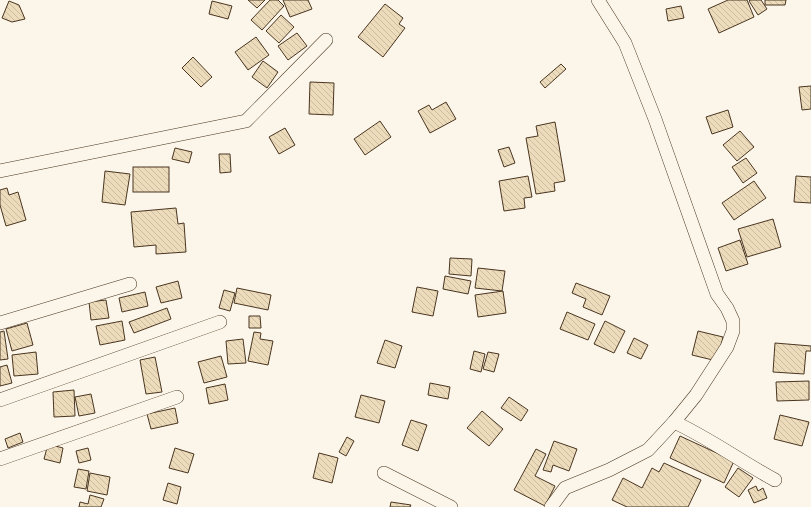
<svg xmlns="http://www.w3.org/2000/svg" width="811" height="507" font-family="'Fira Sans',sans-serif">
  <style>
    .building { fill: url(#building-back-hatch); stroke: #4a3520 }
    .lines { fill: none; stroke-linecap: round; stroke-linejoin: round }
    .street-casing { stroke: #4a3520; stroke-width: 14 }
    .street { stroke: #fbf6e9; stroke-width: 13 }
  </style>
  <defs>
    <pattern id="building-back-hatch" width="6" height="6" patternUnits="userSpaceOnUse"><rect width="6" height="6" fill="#ecdcbc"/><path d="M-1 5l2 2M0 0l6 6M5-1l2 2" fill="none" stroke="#ccbda1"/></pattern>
  </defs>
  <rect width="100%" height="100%" fill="#fbf6e9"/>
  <g class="building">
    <polygon points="248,0 265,0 257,8"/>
    <polygon points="270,0 278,0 284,6 262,30 251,20"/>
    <polygon points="283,0 308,0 312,9 290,17"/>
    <polygon points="728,0 747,0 754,17 719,33 708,9"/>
    <polygon points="750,0 761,0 767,9 758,15 749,1"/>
    <polygon points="765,0 786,0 785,5 765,5"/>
    <polygon points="9,1 19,5 25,19 12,22 2,18"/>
    <polygon points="212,1 232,6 228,19 209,14"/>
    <polygon points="385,4 403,18 399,24 405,28 383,57 358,37"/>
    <polygon points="681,6 684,18 668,21 666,9"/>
    <polygon points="281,15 294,27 279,43 266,31"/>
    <polygon points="297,33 307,46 288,60 278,46"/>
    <polygon points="256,37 269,55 248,70 235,52"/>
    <polygon points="193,57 212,77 201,87 182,68"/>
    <polygon points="263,61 278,72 267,88 252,77"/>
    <polygon points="561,64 566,69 545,88 540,82"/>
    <polygon points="310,82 334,83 333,115 309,114"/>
    <polygon points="811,86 811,109 802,110 799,87"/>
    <polygon points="446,102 456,119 430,133 418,111 429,105 432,110"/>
    <polygon points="728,110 733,127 712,134 706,117"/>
    <polygon points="380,121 391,137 365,155 354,139"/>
    <polygon points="555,122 565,181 554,183 555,191 536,194 526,138 538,136 536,126"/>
    <polygon points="285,128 295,145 279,154 269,137"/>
    <polygon points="740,131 754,147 737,161 723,145"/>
    <polygon points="509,147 515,163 504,167 498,150"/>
    <polygon points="175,148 192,152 189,163 172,159"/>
    <polygon points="219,154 230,154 231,172 220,173"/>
    <polygon points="746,158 757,173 743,183 732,167"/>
    <rect x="133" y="167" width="36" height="25"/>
    <polygon points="105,171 130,174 125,205 102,202"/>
    <polygon points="528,176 532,197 524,198 525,208 504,211 499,181"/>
    <polygon points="796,176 811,177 811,203 794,202"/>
    <polygon points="754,181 766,198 734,220 722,203"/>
    <polygon points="7,188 9,195 18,192 26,220 6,226 0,205 0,190"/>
    <polygon points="176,208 178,224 184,223 186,252 156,254 156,245 134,247 131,212"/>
    <polygon points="773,219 781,247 747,257 738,229"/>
    <polygon points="740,240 748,264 726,271 718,248"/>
    <polygon points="450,258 472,259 471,276 449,274"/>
    <polygon points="478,268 505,271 502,291 475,288"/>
    <polygon points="445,276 471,281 468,294 443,289"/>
    <polygon points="178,281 182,298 161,303 156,287"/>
    <polygon points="576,283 610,296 602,315 583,307 586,299 572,293"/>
    <polygon points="417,287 438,291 433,316 412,312"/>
    <polygon points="237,288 271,295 268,310 234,303"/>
    <polygon points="224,290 235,293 230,311 219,308"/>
    <polygon points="503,291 506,313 478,317 475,295"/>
    <polygon points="145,292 148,306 122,312 119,298"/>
    <polygon points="106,300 109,318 91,320 89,302"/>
    <polygon points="167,308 171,319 134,333 129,322"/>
    <polygon points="567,312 595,324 588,340 560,329"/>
    <polygon points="249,316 260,316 261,328 249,328"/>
    <polygon points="122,321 125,340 100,345 96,326"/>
    <polygon points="605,321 625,331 614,353 594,344"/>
    <polygon points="27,323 33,345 12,351 6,329"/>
    <polygon points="4,331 8,359 0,360 0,332"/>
    <polygon points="698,331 723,337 717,361 692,355"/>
    <polygon points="254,332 261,333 260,339 273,341 268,365 248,361"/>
    <polygon points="634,338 648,345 641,359 627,353"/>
    <polygon points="243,339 246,363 228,364 226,341"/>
    <polygon points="385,340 402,346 395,368 377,363"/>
    <polygon points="775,343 811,346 811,351 806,351 804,374 773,372"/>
    <polygon points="474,351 485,354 481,372 470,369"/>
    <polygon points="36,352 38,374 14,376 12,355"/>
    <polygon points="488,352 499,354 494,372 483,369"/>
    <polygon points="221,356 227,377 204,383 198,362"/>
    <polygon points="155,357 162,392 146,394 140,360"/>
    <polygon points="7,365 12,383 0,386 0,367"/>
    <polygon points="809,381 809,400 777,401 776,382"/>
    <polygon points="430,383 450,387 448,399 428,395"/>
    <polygon points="225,384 228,400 209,404 206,388"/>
    <polygon points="74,390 75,416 54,417 53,392"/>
    <polygon points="91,394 95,413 79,416 75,397"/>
    <polygon points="361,395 385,401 379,423 355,417"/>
    <polygon points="509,397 528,410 521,421 501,408"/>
    <polygon points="175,408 178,423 151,429 147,414"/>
    <polygon points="482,411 503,429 489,446 467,428"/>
    <polygon points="780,415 809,422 802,446 774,439"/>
    <polygon points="411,420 427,425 418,451 402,445"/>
    <polygon points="20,433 23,442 8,448 5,439"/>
    <polygon points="680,436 734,461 724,483 670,458"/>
    <polygon points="347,437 354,441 346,456 339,452"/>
    <polygon points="554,441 577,449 569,471 553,465 551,472 543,470"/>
    <polygon points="48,444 63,448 60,463 44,459"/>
    <polygon points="88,448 91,460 79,463 76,451"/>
    <polygon points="175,448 194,454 188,473 169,468"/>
    <polygon points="536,449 546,454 535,476 555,486 545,506 514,490"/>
    <polygon points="319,453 338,458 332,483 313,478"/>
    <polygon points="664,463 701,480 688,507 627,507 612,500 623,478 642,488 652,468 659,472"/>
    <polygon points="738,468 753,478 739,497 725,487"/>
    <polygon points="78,469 89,471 86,489 74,487"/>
    <polygon points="90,473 110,477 107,495 87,491"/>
    <polygon points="168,483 181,487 177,504 163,500"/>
    <polygon points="756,486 758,491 763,488 767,498 754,503 748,490"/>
    <polygon points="90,495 104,499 101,507 79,507 80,502 88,504"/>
    <polygon points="391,502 411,505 410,507 390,507"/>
  </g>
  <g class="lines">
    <g class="street-casing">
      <g id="street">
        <polyline points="0,171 246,121 326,40"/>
        <polyline points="0,323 130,284"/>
        <polyline points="0,400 220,322"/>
        <path d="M674,422C709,438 740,461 775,480"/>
        <polyline points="0,459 177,397"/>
        <polyline points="384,473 451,507"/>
        <polyline points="551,507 565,488 609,470 648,450 674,422 696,395 727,347 733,331 733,321 727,308 717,294 655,119 625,43 598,0"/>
      </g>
    </g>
    <use href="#street" class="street"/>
  </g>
</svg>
